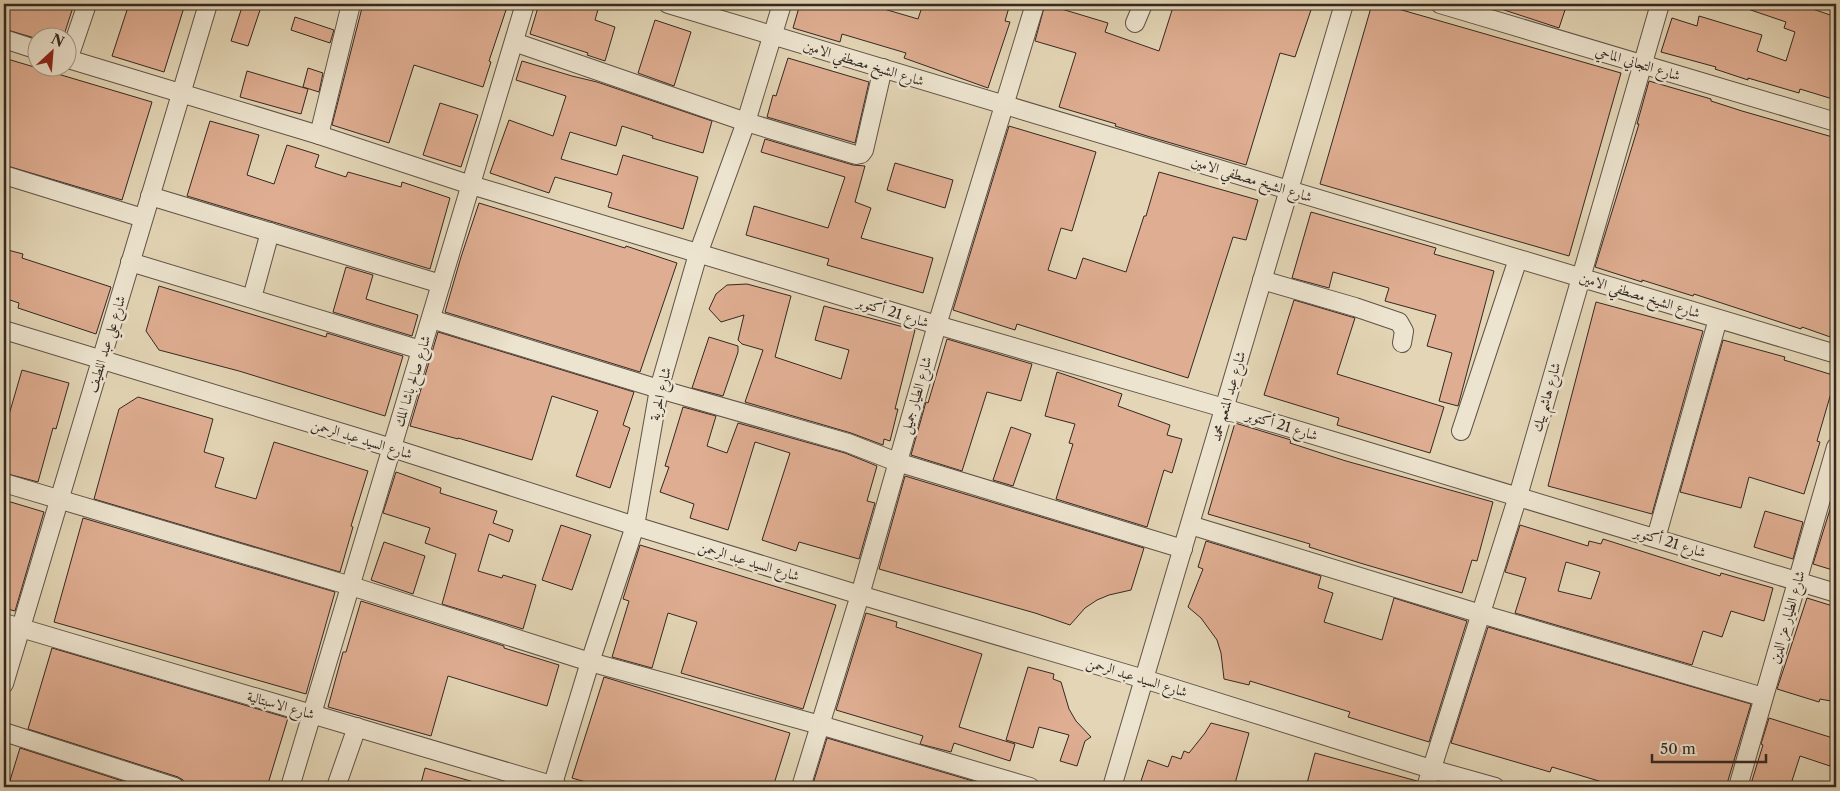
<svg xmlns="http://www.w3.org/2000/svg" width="1840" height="791" font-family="'Libre Caslon Text',Amiri,serif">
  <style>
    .building { fill: #dfad91; stroke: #352823; fill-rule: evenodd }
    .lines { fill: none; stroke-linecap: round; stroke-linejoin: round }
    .minor-casing { stroke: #605348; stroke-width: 20 }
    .minor { stroke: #ede4cf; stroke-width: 18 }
    .labels { text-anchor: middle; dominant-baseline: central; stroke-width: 5; stroke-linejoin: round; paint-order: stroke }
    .street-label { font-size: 14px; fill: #352823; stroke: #ede4cf }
  </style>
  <rect width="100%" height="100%" fill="#e3d5b5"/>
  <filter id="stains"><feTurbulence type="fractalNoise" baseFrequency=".004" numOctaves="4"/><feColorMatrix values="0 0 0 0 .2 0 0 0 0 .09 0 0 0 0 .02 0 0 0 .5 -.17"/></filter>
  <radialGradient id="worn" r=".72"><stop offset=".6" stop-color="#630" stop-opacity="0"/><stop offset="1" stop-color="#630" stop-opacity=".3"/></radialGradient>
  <g class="building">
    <polygon points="4,4 74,4 63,38 38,39 4,29"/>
    <polygon points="129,4 185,4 164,72 112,56"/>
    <polygon points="243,4 262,4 248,46 231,41"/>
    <polygon points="363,4 508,4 489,61 491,62 483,87 414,65 389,143 332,125"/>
    <polygon points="539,4 592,4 599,6 595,20 615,27 605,61 587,55 588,53 530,34"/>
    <polygon points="800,4 867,4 918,19 923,4 1010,4 1005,21 1010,22 988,88 904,58 906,53 842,34 840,42 793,28"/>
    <polygon points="1045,4 1108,23 1105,32 1159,51 1174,4 1313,4 1295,57 1280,53 1246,165 1147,136 1115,126 1116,124 1059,107 1076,53 1035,41"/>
    <polygon points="1372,4 1381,4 1621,73 1569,256 1320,184"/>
    <polygon points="1492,4 1567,4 1559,28 1492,6"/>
    <polygon points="1740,4 1808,4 1807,7 1836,17 1836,100 1800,89 1799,93 1748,78 1748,80 1715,69 1716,67 1661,52 1672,18 1697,26 1699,16 1762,35 1757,51 1786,61 1795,32 1784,28 1786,22 1739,6"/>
    <polygon points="295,17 334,30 330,43 291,30"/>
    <polygon points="655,20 691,32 674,86 638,73"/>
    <polygon points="4,58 152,102 122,200 4,165"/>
    <polygon points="788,58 869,82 855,143 767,117 773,95 776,96"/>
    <polygon points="522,61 572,76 597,82 712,121 703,153 652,138 653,136 622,126 616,146 570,132 561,159 617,175 623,155 698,177 683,229 608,207 612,193 555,177 549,193 490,173 509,120 553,136 566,96 516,80"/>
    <polygon points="308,68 323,73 319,92 303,87"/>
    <polygon points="247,71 308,89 301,114 240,97"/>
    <polygon points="1649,81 1711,99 1711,101 1742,111 1836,138 1836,186 1831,201 1836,202 1836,339 1802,327 1801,329 1694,294 1693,296 1642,280 1642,282 1595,267 1639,124 1637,124"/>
    <polygon points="440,103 478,115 461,167 423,155"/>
    <polygon points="210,121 259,135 247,175 274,184 287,145 319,155 315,167 346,177 348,172 401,187 402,182 450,198 430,269 187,196"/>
    <polygon points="1009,126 1096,152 1072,231 1061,228 1048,270 1076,279 1083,258 1126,272 1144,216 1146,216 1159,172 1258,200 1246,240 1233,237 1188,378 1017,324 1015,330 953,310"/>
    <polygon points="765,139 853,165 865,166 855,202 871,208 861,238 933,258 923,293 827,265 829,259 746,235 754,206 828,228 845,177 761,152"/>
    <polygon points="895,163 953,180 945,208 887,190"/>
    <polygon points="479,203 625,248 626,246 677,263 640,372 445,312 461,257"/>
    <polygon points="1311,212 1436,248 1434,254 1494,271 1458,406 1439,401 1452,353 1427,346 1436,315 1385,301 1389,288 1333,272 1329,288 1292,278"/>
    <polygon points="4,249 23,254 22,258 111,287 96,334 18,308 19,303 4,298"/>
    <polygon points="346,267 373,275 366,299 418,315 412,336 333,312"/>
    <polygon points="747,284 791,296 775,357 841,379 849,350 815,340 824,306 915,330 895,409 898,409 890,441 884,439 883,445 851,433 745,402 763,350 742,344 738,340 744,315 721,322 709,309 716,294 727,285"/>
    <polygon points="159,286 326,337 327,333 403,356 385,416 239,371 159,350 146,331"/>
    <polygon points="1294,300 1355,318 1337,374 1444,407 1430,453 1337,425 1339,418 1264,395"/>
    <polygon points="1596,302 1703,331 1652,514 1548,486"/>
    <polygon points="438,332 634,392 623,425 630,428 610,488 576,476 598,411 552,396 532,460 458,438 458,439 410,426"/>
    <polygon points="709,337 738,346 738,352 723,396 692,388"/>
    <polygon points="947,339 1032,364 1021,401 987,392 962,471 911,455 926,402 928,403"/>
    <polygon points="1723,340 1785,357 1784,360 1836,376 1817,441 1820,442 1804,494 1749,477 1741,508 1680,492"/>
    <polygon points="22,370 69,383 56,429 53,428 38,482 4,473 4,424 6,425"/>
    <polygon points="1057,372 1122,394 1118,406 1170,425 1167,435 1182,439 1172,473 1164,470 1147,527 1056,499 1073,444 1069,443 1075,424 1045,416"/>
    <polygon points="138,397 213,419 204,452 224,458 215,487 256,499 274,442 368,471 351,526 353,527 340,572 94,499 119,409"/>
    <polygon points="683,407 716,416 707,446 727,453 738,423 845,453 877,466 867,501 875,503 859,559 799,542 796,551 762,540 790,453 755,442 728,530 690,518 694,504 660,492 669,467 665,466"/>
    <polygon points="1235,423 1291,440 1290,443 1346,461 1493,502 1477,561 1472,560 1462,593 1360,563 1309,547 1310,544 1208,514"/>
    <polygon points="1011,427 1031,434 1013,486 993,480"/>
    <polygon points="396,472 441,488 440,493 497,511 493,523 513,530 509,542 489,534 478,571 502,578 503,575 536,585 523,629 442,604 456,554 425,543 430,528 383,513"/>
    <polygon points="905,476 1144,548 1131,590 1109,595 1097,600 1085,608 1070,625 1035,613 879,569"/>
    <polygon points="4,500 44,512 15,611 4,608"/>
    <polygon points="1833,500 1836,500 1836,571 1813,564"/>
    <polygon points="1765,511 1803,522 1793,559 1754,547"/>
    <polygon points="83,518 335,592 306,694 54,622"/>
    <polygon points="561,525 591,535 572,590 542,580"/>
    <path d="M1520,525L1588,546L1589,541L1601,544L1603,539L1720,576L1721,573L1773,588L1764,621L1731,611L1722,637L1703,631L1692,665L1515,613L1526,578L1505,572ZM1566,562L1600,572L1591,599L1558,591Z"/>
    <polygon points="1206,541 1321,576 1318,588 1333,593 1324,622 1382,640 1394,598 1467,621 1429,742 1348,717 1350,712 1250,681 1249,685 1224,679 1221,653 1217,640 1201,618 1188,607 1203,569 1198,567"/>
    <polygon points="384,542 425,556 413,594 371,580"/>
    <polygon points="640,545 836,605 803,709 681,673 697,622 668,613 652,668 612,657 629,601 623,599"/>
    <polygon points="1807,598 1836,607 1836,702 1820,699 1819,702 1777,689"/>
    <polygon points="361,601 504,646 504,648 559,665 547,706 448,676 431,736 328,707 343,652 346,652"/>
    <polygon points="866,613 897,622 896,627 982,654 959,727 1015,744 1010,761 954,743 951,752 920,744 923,736 836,710"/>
    <polygon points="1488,627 1751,704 1726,787 1619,787 1552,767 1550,772 1451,743"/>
    <polygon points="52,648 288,718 267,787 185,787 183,780 178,777 28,729"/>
    <polygon points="1028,667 1054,674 1053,679 1061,682 1069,709 1076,721 1091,737 1085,741 1077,766 1060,761 1069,735 1039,727 1033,748 1006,740"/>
    <polygon points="604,677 790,733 773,787 603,787 572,778"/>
    <polygon points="1769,718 1836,739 1836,746 1830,766 1800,756 1790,787 1750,787 1763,745 1761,744"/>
    <polygon points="1211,723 1249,733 1234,787 1139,787 1148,760 1168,767 1172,756 1181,759 1184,751 1189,753 1205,733"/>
    <polygon points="827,738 983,784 987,786 987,787 812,787"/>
    <polygon points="20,748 141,787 8,787"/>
    <polygon points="1315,753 1417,781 1416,787 1306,787"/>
    <polygon points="425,768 481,784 481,787 420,787"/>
  </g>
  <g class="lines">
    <g class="minor-casing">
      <g id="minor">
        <polyline points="668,4 1836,354"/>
        <polyline points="1440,4 1836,122"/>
        <polyline points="1135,23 1143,4"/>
        <polyline points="4,39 38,50"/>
        <polyline points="514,42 746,122 856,155 861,154 864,150 883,68"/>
        <polyline points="68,59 319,135 471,185 937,325 1224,408 1836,593"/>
        <polyline points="68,60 87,4"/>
        <polyline points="319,135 351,4"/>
        <polyline points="4,175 143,218"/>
        <polyline points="150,196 441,284"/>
        <polyline points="130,262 421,350"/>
        <polyline points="1262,280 1355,307 1399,322 1404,331 1402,343"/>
        <polyline points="252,298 270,232"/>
        <polyline points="431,319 659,389 848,443 897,462 1183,549"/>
        <polyline points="4,330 392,448 635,526 860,595 1144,679 1431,769 1495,787"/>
        <polyline points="1461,431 1518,259"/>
        <polyline points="4,483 351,586 590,662 820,725 1030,787"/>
        <polyline points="1190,525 1481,614 1763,697"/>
        <polyline points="1656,538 1718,319"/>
        <polyline points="4,623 558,787"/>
        <polyline points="4,684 208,4"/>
        <polyline points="4,732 175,787"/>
        <polyline points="290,787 525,4"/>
        <polyline points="336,787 357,727"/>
        <polyline points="552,787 590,662 635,526 659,389 698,254 746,122 782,4"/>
        <polyline points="801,787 860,595 937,325 1035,4"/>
        <polyline points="1112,787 1344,4"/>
        <polyline points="1426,787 1518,496 1660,4"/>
        <polyline points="1738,787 1836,447"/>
      </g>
    </g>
    <use href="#minor" class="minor"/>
  </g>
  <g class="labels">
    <g class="street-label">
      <text transform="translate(864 63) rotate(17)">شارع الشيخ مصطفي الامين</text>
      <text transform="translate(1638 63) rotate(17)">شارع التجاني الماحي</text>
      <text transform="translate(1252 179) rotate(17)">شارع الشيخ مصطفي الامين</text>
      <text transform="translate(1640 295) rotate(17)">شارع الشيخ مصطفي الامين</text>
      <text transform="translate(893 312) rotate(17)">شارع 21 أكتوبر</text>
      <text transform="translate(106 344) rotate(-73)">شارع علي عبد اللطيف</text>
      <text transform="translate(412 381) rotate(-73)">شارع صالح باشا المك</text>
      <text transform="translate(660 394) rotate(-77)">شارع الحرية</text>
      <text transform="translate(916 395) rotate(-74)">شارع الطيار جميل</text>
      <text transform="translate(1228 396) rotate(-74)">شارع عبد المنعم محمد</text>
      <text transform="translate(1546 397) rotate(-74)">شارع هاشم بيك</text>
      <text transform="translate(1282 425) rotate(17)">شارع 21 أكتوبر</text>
      <text transform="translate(362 439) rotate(17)">شارع السيد عبد الرحمن</text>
      <text transform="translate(1670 542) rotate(17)">شارع 21 أكتوبر</text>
      <text transform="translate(749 561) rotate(17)">شارع السيد عبد الرحمن</text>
      <text transform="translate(1787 617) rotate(-74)">شارع الطيار عز الدين</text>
      <text transform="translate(1137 677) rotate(17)">شارع السيد عبد الرحمن</text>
      <text transform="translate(281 705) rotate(16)">شارع الاسبتالية</text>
    </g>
  </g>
  <rect width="1840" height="791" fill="none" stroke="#e3d5b5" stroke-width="20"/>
  <rect x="5" y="5" width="1830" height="781" fill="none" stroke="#352823" stroke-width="2.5"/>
  <rect x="10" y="10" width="1820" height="771" fill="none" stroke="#352823"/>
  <g transform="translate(52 52) rotate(26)"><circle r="24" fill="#ede4cf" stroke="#a3998a"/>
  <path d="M0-4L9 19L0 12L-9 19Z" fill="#8f2418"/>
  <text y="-8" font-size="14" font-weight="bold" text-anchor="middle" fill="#352823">N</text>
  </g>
  <path d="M1652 754v8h114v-8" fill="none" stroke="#352823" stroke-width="2.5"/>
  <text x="1660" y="754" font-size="15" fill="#352823" stroke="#ede4cf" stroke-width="4" paint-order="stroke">50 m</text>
  <rect width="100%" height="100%" filter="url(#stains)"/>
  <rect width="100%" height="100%" fill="url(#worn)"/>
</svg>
